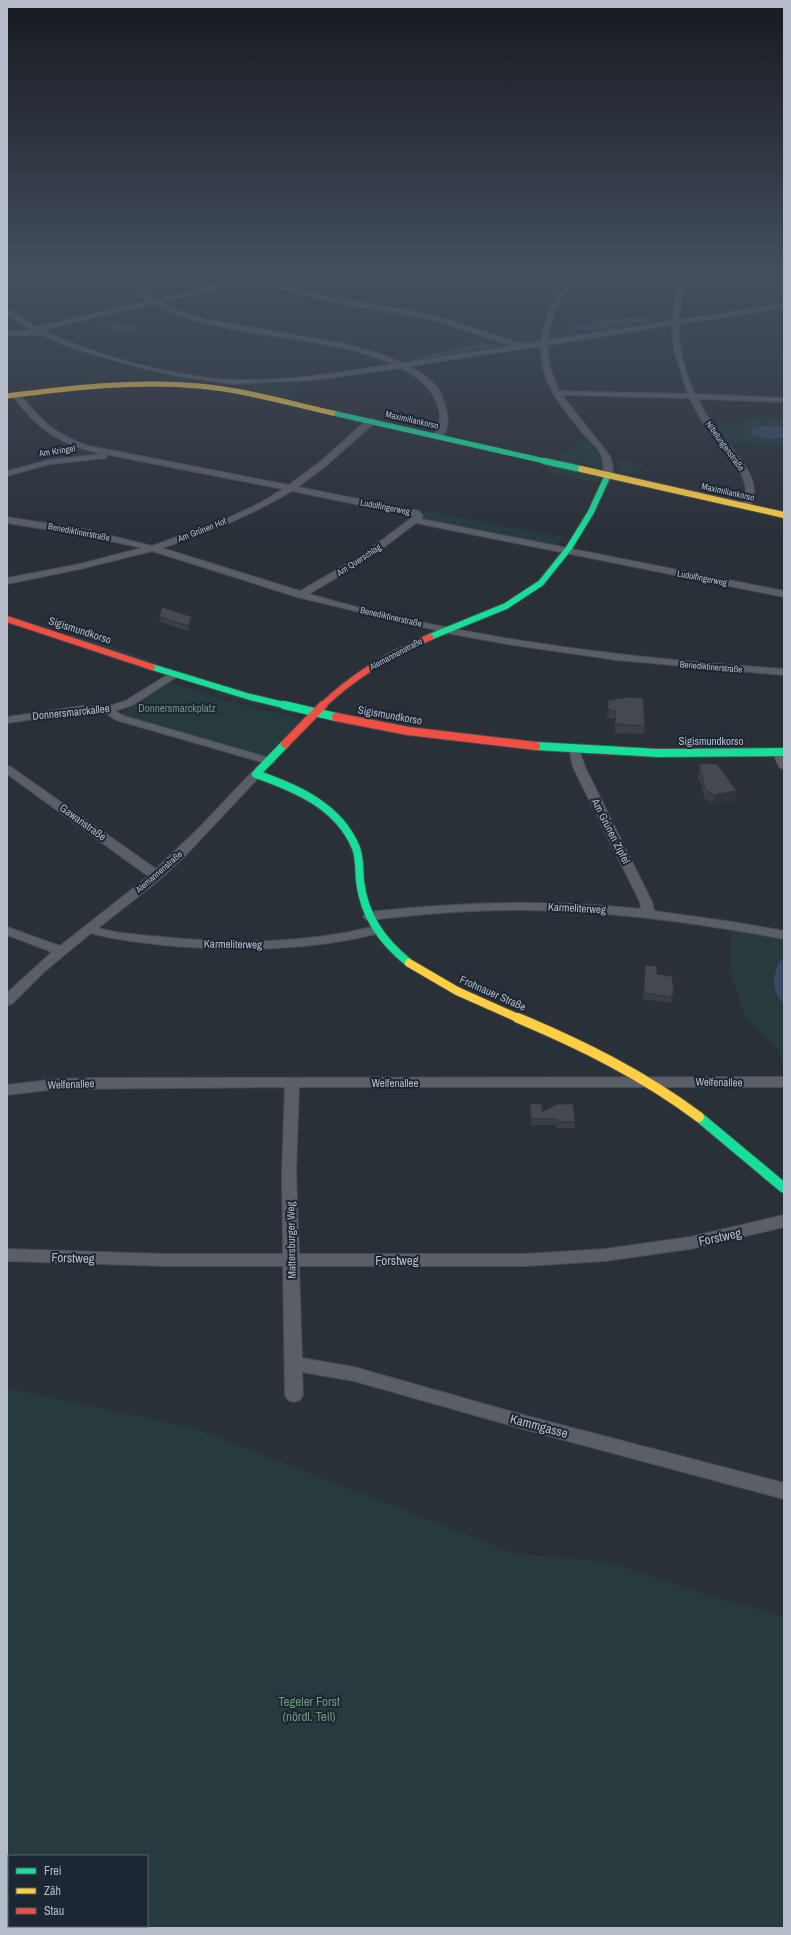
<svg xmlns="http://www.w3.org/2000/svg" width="791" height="1935" font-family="'Archivo Narrow',sans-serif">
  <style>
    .green { fill: #273a3e; fill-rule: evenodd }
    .water { fill: #384963 }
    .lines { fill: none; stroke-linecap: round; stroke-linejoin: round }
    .street-casing { stroke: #484c53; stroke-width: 2 }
    .fast-far3-casing { stroke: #484c53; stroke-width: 6 }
    .fast-far2-casing { stroke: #484c53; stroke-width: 8 }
    .fast-far1-casing { stroke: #484c53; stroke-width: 10 }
    .fast-casing { stroke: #484c53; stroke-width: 12 }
    .slow-far3-casing { stroke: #484c53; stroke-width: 6 }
    .slow-far2-casing { stroke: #484c53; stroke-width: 8 }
    .slow-far1-casing { stroke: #484c53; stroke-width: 10 }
    .slow-casing { stroke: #484c53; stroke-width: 12 }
    .jam-far1-casing { stroke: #484c53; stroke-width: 8 }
    .jam-casing { stroke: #484c53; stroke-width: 10 }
    .street { fill: #5a5e66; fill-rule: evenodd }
    .fast-far3 { stroke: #16e098; stroke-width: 5 }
    .fast-far2 { stroke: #16e098; stroke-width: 6 }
    .fast-far1 { stroke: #16e098; stroke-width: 8 }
    .fast { stroke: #16e098; stroke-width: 10 }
    .slow-far3 { stroke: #ffcf43; stroke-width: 5 }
    .slow-far2 { stroke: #ffcf43; stroke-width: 6 }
    .slow-far1 { stroke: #ffcf43; stroke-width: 8 }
    .slow { stroke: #ffcf43; stroke-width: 10 }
    .jam-far1 { stroke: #f24e42; stroke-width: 6 }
    .jam { stroke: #f24e42; stroke-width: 8 }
    .wall { fill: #3a3f45 }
    .shaded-wall { fill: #303338 }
    .building { fill: #444950; stroke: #303338 }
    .labels { text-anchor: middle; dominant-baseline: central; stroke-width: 4; stroke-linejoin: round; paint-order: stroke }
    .far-street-label { font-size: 9px; fill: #b4bcc9; stroke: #1d2633 }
    .street-label { font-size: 11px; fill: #b4bcc9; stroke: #1d2633 }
    .park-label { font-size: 11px; fill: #6b9a76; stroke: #1d2633 }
    .near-street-label { font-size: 13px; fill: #b4bcc9; stroke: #1d2633 }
    .near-park-label { font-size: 13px; fill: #6b9a76; stroke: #1d2633 }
  </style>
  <rect width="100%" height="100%" fill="#2a3038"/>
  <g class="green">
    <path d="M668,310L667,321L552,339L553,327ZM626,318L648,321L594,330L573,329L578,326Z"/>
    <polygon points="105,315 126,321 142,330 123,335 101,328 99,320 93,318"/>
    <polygon points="538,329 535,342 522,344 502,336"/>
    <polygon points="491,338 512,346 406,363 395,357"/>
    <polygon points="167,374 198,380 200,382 196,384 162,383"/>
    <polygon points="301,381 294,399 237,387"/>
    <path d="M760,418L784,420V426H761L750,431L752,436C763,439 773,440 784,438V445C766,446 748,442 730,444L716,425L740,424L748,420Z"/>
    <path d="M584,439C594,447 600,456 602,468L558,458Z"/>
    <polygon points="74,447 97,453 45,461 43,459"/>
    <polygon points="617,459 644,465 633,474 620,472"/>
    <polygon points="553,464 601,476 598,483 545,471"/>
    <polygon points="425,510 562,537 557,546 428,520 423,518 422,513"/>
    <polygon points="74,634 152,660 148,662 71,637"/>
    <polygon points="169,682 229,701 302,719 268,754 260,756 122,715 124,712"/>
    <polygon points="217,691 301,713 299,715 214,694"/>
    <polygon points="584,753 623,754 623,756 633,757 634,755 675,756 677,759 593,756 583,755"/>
    <path d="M731,930L784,940V960L780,961C772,975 771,993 784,1004V1065L780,1053L770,1039L745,1017L731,974Z"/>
    <path d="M7,1388L194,1428L516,1554L607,1562L718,1599L784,1616V1928H7ZM9,1856H147V1926H9Z"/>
  </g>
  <g class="water">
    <path d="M646,317L651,319L648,321L594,330L573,329C590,318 626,318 646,317Z"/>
    <path d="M113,322L125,324L134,330C125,335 112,332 106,324Z"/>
    <polygon points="485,344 495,344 493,346 485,348 418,359 416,357"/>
    <polygon points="761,426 784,426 784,438 768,439 750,434 751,429"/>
    <path d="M784,960V1004C771,993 772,974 780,961Z"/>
  </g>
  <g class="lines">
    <g class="street-casing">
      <g id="street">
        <polygon points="7,271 13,271 7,276"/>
        <path d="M121,271H127L134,284L155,300C181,293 208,286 235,281C279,273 324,271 368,271L365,273L266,280L318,295L434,315L522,344L541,342L547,315L562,286L460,281L400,273L397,271H414L460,277L565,282L572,271H578C566,292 549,314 548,340L672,321L677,290L685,271H691L683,290L679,320L784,304V308L679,324C678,348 685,373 695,394L784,398V402L698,399C703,409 708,419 715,428C730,449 768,480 749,508L746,509L742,506C758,480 721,448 707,428C700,419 695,409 690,398L562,395L610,456L613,468L612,475L608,477H605C602,469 605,461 600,453C596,445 588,439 582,432C561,407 539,380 541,346L409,366C417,370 429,378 435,385C444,395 457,432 437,438L433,436C453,409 425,378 400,368L314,380L234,384L182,377L146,369L78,350L42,335H7V331H33L7,314V309L36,327L148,301L129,287ZM257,282L318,299L431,319L513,346L402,363L383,355L345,344L210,320L182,312L160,302L235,285ZM153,304C228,342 317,331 393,364C341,373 288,381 235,380C179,378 92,355 42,330ZM672,325L674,351L688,394L559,391C553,376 547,362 548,345Z"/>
        <path d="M13,393H19C42,422 54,434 89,446L289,485L321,461L368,419H374V423L327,465L298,487L419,511L423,516L421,519L784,591V597L416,523L368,559L309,594C463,639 624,658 784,669V675L617,660L507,644L452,634L297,597L152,551L80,569L7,584V578L80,564L142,548L88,536L7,523V517L88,530L152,546L226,519L260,503L283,489L104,454L107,456L106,458L50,464L7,476V471L49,460L103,454C60,445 38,430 12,395ZM292,491L414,516L362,555L300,591L162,548C208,533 250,516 292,491Z"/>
        <polygon points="174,671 179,674 178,676 133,705 115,711 124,716 273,759 275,761 273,763 265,763 116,720 105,713 82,712 7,723 7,717 82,706 107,707 125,701"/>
        <path d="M574,746L579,749L585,767L652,902L654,911L733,922L784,931V939C699,923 613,911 526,910C473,909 421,914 369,920L365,919L363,916L369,912C460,902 550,899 641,909L640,902L573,767L569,749Z"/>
        <polygon points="777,749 781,750 784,755 784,769 780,768 772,752"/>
        <path d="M7,766L11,767L156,869L200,827L252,772H260L262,774L182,859L153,885L98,928C119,934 141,935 162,937C234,944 305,944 376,926L382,930L380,933C308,951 237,952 163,945C139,942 115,940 91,933L45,971L12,1004L7,1005V993L52,952L7,935V927L60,946L150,875L145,874L7,774Z"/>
        <polygon points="784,1077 784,1087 299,1087 296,1172 299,1254 525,1254 605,1249 690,1237 784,1215 784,1227 690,1249 605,1261 525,1266 299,1266 302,1358 354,1367 527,1416 784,1483 784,1499 527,1430 354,1381 302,1372 303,1395 300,1400 294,1402 288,1400 285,1395 283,1266 163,1266 7,1261 7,1249 163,1254 283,1254 282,1172 285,1087 57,1089 7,1095 7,1085 57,1079 96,1078"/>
      </g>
    </g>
    <g class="fast-far3-casing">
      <polyline id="fast-far3" points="333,413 549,462"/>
    </g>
    <g class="fast-far2-casing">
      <g id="fast-far2">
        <polyline points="544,461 581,469"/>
        <polyline points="430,637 506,606 541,583 569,548 591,512 608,475"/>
        <polyline points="152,667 250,697 288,706"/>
      </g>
    </g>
    <g class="fast-far1-casing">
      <g id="fast-far1">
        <polyline points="284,705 336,717"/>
        <path d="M285,744L256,774C296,788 339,806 356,848C360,859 359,870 360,881C364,916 382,941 409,963"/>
        <polyline points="536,746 658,753 784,752"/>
      </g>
    </g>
    <g class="fast-casing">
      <polyline id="fast" points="699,1117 784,1188"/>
    </g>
    <g class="slow-far3-casing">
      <path id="slow-far3" d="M7,396C70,388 135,380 199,386C244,390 288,403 333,413"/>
    </g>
    <g class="slow-far2-casing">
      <polyline id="slow-far2" points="581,469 784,515"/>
    </g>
    <g class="slow-far1-casing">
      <polyline id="slow-far1" points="409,963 457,991 520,1019"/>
    </g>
    <g class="slow-casing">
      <path id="slow" d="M518,1018C582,1045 643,1075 699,1117"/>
    </g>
    <g class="jam-far1-casing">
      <g id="jam-far1">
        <polyline points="7,619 152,667"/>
        <path d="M322,706C353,676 390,654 430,637"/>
      </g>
    </g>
    <g class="jam-casing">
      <g id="jam">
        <polyline points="336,717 408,731 536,746"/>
        <polyline points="285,744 323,705"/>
      </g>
    </g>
    <use href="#street" class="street"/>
    <use href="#fast-far3" class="fast-far3"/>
    <use href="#fast-far2" class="fast-far2"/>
    <use href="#fast-far1" class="fast-far1"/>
    <use href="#fast" class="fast"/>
    <use href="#slow-far3" class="slow-far3"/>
    <use href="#slow-far2" class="slow-far2"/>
    <use href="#slow-far1" class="slow-far1"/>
    <use href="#slow" class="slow"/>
    <use href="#jam-far1" class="jam-far1"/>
    <use href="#jam" class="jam"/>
  </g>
  <g class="wall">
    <polygon points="194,271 235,271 235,272 202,277"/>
    <polygon points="159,617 192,617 192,622 188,631 160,622"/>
    <polygon points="608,700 645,726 644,734 615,733 615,719 607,718"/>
    <polygon points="699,763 737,791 736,800 713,803 704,798 701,782 698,780"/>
    <polygon points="645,965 657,974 674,992 673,998 671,1003 643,999"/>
    <polygon points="530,1104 542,1112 575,1122 575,1128 556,1128 556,1125 531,1125"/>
  </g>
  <g class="shaded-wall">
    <polygon points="213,271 235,271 235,272 202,277 202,272"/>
    <polygon points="192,617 192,622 188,631 188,626"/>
    <polygon points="737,791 736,800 713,803 714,795"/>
    <polygon points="674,992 673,998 671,1003 671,997"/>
  </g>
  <g class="building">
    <polygon points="200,271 213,271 202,272"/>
    <polygon points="162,607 192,617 188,626 159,617"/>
    <polygon points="630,697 643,698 645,726 615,724 616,711 608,710 608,700"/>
    <polygon points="699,763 717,764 737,791 714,795 705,789 702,774 699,771 701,768"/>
    <polygon points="645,965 657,966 657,974 672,976 674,992 671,997 644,993"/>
    <polygon points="530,1104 542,1104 542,1112 557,1104 573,1104 575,1122 557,1122 557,1119 531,1119"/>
  </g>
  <linearGradient id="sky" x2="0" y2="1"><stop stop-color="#171a1f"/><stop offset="0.5" stop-color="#444e5e"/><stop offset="1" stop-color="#444e5e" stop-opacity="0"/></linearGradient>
  <rect width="791" height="542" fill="url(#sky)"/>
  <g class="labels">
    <g class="far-street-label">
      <text transform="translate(412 420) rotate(13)">Maximiliankorso</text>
      <text transform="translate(725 446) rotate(54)">Nibelungenstraße</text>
      <text transform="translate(57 451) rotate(-9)">Am Kringel</text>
      <text transform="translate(728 492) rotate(13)">Maximiliankorso</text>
      <text transform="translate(385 507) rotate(11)">Ludolfingerweg</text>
      <text transform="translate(202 530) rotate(-21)">Am Grünen Hof</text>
      <text transform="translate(79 532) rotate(11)">Benediktinerstraße</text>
      <text transform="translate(359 560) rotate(-33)">Am Querschlag</text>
      <text transform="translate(702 578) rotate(11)">Ludolfingerweg</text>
      <text transform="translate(391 617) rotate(13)">Benediktinerstraße</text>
      <text transform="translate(396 654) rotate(-28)">Alemannenstraße</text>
      <text transform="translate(711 667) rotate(5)">Benediktinerstraße</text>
      <text transform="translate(159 872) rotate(-41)">Alemannenstraße</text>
    </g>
    <g class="street-label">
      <text transform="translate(80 630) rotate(18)">Sigismundkorso</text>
      <text transform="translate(71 712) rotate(-6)">Donnersmarckallee</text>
      <text transform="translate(390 715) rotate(10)">Sigismundkorso</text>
      <text x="711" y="741">Sigismundkorso</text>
      <text transform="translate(83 822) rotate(36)">Gawanstraße</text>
      <text transform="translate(611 831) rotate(63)">Am Grünen Zipfel</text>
      <text transform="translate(577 908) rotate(3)">Karmeliterweg</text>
      <text transform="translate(233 944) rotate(1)">Karmeliterweg</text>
      <text transform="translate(493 993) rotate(24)">Frohnauer Straße</text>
      <text transform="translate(719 1082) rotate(1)">Welfenallee</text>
      <text x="395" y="1083">Welfenallee</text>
      <text transform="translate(71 1084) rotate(-2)">Welfenallee</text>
      <text transform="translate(291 1240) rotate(-91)">Mattersburger Weg</text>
    </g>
    <g class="park-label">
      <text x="177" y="708">Donnersmarckplatz</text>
    </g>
    <g class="near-street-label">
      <text transform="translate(720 1237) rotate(-12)">Forstweg</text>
      <text transform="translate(73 1258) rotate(2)">Forstweg</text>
      <text x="397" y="1260">Forstweg</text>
      <text transform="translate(539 1426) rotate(15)">Kammgasse</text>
    </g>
    <g class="near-park-label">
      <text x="309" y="1701">Tegeler Forst<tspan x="309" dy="15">(nördl. Teil)</tspan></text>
    </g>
  </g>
  <rect width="791" height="1935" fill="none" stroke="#b4bcc9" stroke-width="16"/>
  <rect x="8" y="1855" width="140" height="72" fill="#1d2633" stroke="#59626f"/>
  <rect x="16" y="1868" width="20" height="6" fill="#16e098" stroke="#59626f"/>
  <text x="44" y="1875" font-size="12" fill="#b4bcc9">Frei</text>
  <rect x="16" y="1888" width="20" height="6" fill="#ffcf43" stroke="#59626f"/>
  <text x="44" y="1895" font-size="12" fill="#b4bcc9">Zäh</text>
  <rect x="16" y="1908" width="20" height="6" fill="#f24e42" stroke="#59626f"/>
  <text x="44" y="1915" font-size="12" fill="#b4bcc9">Stau</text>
</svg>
